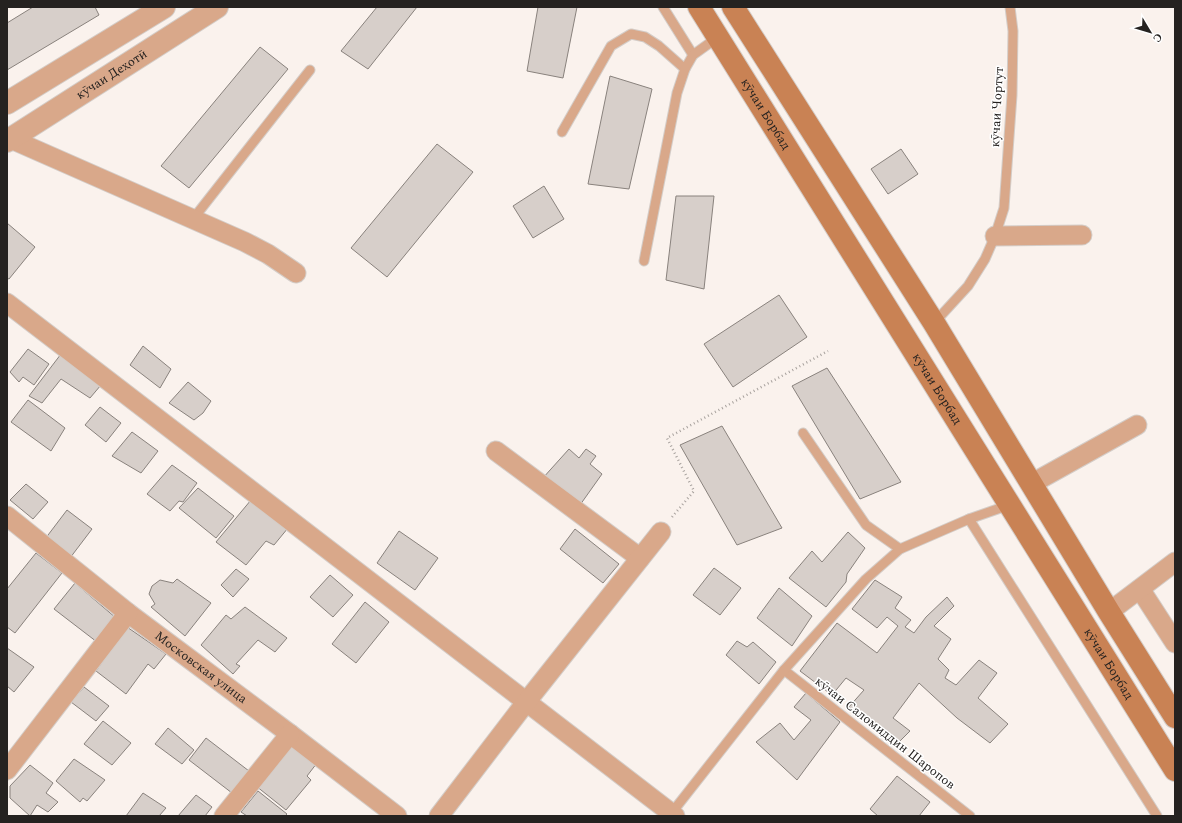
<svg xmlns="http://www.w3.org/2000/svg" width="1182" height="823" font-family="Spectral,serif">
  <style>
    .building { fill: #d7cfca; stroke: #89827d }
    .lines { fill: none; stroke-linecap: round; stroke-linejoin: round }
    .service-casing { stroke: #d4cdc8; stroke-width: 11 }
    .minor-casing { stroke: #d4cdc8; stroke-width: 21 }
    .tertiary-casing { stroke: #d4cdc8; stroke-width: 24 }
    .secondary-casing { stroke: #d4cdc8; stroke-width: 24 }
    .path { stroke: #a8a29e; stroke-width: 2.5; stroke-dasharray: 1 3; stroke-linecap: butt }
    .service { stroke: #d9a88a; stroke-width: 9 }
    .minor { stroke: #d9a88a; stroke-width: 19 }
    .tertiary { stroke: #d9a88a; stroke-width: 22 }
    .secondary { stroke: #c98254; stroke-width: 22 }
    .labels { text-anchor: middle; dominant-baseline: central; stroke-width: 3; stroke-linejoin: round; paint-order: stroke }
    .street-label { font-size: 13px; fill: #252220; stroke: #fff }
  </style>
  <rect width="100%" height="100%" fill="#faf2ed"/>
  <g class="building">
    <polygon points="33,7 95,7 99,15 7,70 7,23"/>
    <polygon points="377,7 417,7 368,69 341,51"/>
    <polygon points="538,7 577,7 563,78 527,71"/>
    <polygon points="260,47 288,69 189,188 161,166"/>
    <polygon points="610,76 652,89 629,189 588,184"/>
    <polygon points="437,144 473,172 387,277 351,248"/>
    <polygon points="901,149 918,174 888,194 871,169"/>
    <polygon points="544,186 564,219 533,238 513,206"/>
    <polygon points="676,196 714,196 704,289 666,280"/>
    <polygon points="7,223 35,247 9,279 7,278"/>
    <polygon points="779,295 807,337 733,387 704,344"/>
    <polygon points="143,346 171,369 160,388 130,365"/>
    <polygon points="28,349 49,364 34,385 23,377 19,382 10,372"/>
    <polygon points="61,354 101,385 90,398 61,379 42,403 29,396"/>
    <polygon points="827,368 901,482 860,499 792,386"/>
    <polygon points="188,382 211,401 203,413 194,420 169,403"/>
    <polygon points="28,400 65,428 51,451 11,422"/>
    <polygon points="100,407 121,423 106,442 85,425"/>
    <polygon points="722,426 782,528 737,545 680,445"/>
    <polygon points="132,432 158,451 141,473 112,456"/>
    <polygon points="569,449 579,458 586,449 596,456 590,464 602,474 580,505 542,479"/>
    <polygon points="172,465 197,483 183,502 179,501 170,511 147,494"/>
    <polygon points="26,484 48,502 33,519 10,500"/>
    <polygon points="198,488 234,516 216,538 179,508"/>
    <polygon points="251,500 288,528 274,545 266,541 246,565 216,542"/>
    <polygon points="67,510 92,529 70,558 45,539"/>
    <polygon points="575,529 619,564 603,583 560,549"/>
    <polygon points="399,531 438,558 415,590 377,563"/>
    <polygon points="848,532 865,548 847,574 846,582 826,607 789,578 812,551 822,562"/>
    <polygon points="36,553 62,573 15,633 7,627 7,589"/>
    <polygon points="714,568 741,588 720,615 693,595"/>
    <polygon points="236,569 249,579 233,597 221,585"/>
    <polygon points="330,575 353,595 333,617 310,597"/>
    <polygon points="177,579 211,603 185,636 151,607 155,604 149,594 152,586 160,580 173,583"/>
    <polygon points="875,580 902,597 895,608 911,620 905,627 914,633 926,617 947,597 954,606 934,626 951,639 938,659 949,670 945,678 956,685 979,660 997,673 978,698 1008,724 990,743 957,718 919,683 893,718 910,731 895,746 848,708 864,690 846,678 832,695 800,671 837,623 877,653 898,626 887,617 877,628 852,609"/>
    <polygon points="75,583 116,618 97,642 54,609"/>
    <polygon points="779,588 812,616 792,646 757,618"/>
    <polygon points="365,602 389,622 356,663 332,644"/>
    <polygon points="245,607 287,638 275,652 258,640 236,664 240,666 233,674 201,645 226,615 231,619"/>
    <polygon points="127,627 166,654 154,669 148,664 126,694 96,671"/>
    <polygon points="737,641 747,647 753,642 776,662 759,684 726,655"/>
    <polygon points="7,648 34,667 14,692 7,686"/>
    <polygon points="84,687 109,706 96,721 71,702"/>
    <polygon points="806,693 840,722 797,780 756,742 780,723 794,740 811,720 794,707"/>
    <polygon points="103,721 131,743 112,765 84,744"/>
    <polygon points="168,728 194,750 182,764 155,744"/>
    <polygon points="206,738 249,771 232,793 189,760"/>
    <polygon points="292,742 317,763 307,776 311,780 286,810 256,786"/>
    <polygon points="74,759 105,780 87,801 83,798 80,802 56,781"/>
    <polygon points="30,765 53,783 46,793 58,802 48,812 37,805 30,816 10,798 10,786"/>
    <polygon points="897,776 930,802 919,816 878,816 870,809"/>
    <polygon points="258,791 287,814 285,816 247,816 241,812"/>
    <polygon points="143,793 166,808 159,816 126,816"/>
    <polygon points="196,795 212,807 205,816 178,816"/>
  </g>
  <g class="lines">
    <g class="service-casing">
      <g id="service">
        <polyline points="663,7 693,55"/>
        <polyline points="562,132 611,46 631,34 645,37 659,46 685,69"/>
        <polyline points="193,219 310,70"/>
        <polyline points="644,261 677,93 685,69 693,55 718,37"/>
        <polyline points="934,323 968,286 985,259 995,236 1004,208 1012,95 1013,31 1010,7"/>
        <polyline points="803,433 866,525 900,549"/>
        <polyline points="969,519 1157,816"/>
        <polyline points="784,670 970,816"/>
        <polyline points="670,815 784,670 866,579 900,549 969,519 1009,505"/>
      </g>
    </g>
    <g class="minor-casing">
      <g id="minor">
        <polyline points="11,139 245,242 268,254 296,273"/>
        <polyline points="995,236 1082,235"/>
        <polyline points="7,303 675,816"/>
        <polyline points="496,451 640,558"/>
        <polyline points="1031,484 1137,425"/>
        <path id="s1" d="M7,516L128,613L290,734L397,816"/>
        <polyline points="1140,589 1175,643"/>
        <polyline points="1109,612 1175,562"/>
        <polyline points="7,770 128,613"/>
        <polyline points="224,816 290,734"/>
        <polyline points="439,816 527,701 661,532"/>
      </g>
    </g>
    <g class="tertiary-casing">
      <g id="tertiary">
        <polyline points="7,103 164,7"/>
        <path id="s2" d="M7,141L217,7"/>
      </g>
    </g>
    <g class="secondary-casing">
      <g id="secondary">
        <path id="s3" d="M699,7L1175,770"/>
        <polyline points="733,7 934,323 1109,612 1175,717"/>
      </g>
    </g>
    <polyline class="path" points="672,517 694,491 667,438 828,351"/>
    <use href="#service" class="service"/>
    <use href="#minor" class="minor"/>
    <use href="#tertiary" class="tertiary"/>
    <use href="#secondary" class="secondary"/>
  </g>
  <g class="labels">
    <g class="street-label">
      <text stroke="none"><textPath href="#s2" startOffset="124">кӯчаи Деҳотӣ</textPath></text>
      <text transform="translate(997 107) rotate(-87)">кӯчаи Чортут</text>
      <text stroke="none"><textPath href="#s3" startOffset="126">кӯчаи Борбад</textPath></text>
      <text stroke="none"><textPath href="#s3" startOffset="450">кӯчаи Борбад</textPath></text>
      <text stroke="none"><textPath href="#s3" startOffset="774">кӯчаи Борбад</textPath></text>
      <text stroke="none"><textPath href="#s1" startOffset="246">Московская улица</textPath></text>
      <text transform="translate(885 733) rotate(38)">кӯчаи Саломиддин Шаропов</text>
    </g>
  </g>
  <rect width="1182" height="823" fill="none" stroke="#252220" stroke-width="16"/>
  <g transform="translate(1150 32) rotate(128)" stroke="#ffffff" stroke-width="3" paint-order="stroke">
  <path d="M0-3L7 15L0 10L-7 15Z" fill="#252220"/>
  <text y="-6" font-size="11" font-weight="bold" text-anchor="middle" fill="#252220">С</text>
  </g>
</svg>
